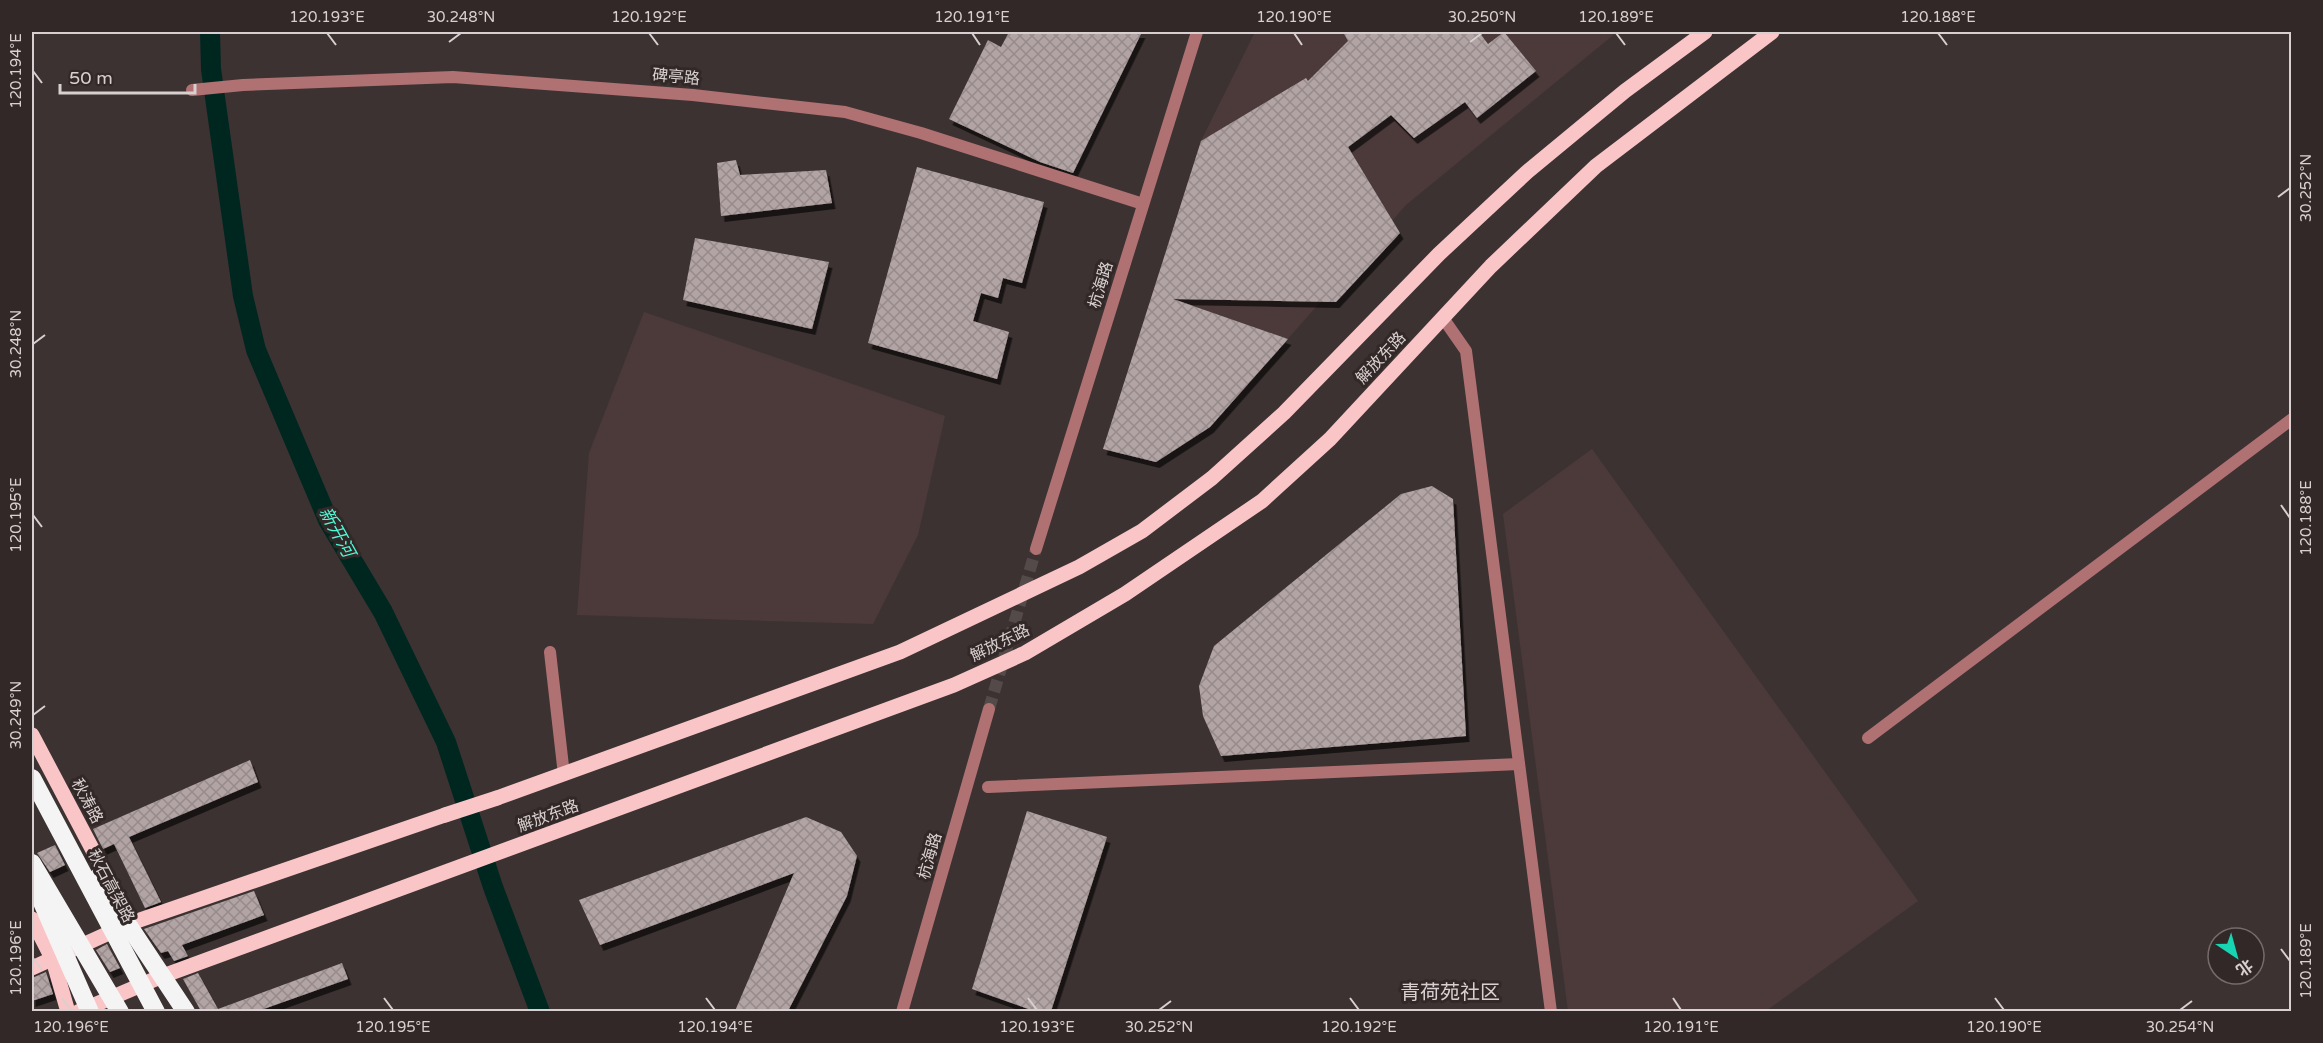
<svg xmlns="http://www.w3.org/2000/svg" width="2323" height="1043" font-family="'Varela Round','Noto Sans SC',sans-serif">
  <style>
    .built { fill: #4c3a3a }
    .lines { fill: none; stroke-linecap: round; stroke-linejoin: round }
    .canal { stroke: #00271f; stroke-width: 20 }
    .building { fill: url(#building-cross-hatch); filter: url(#shadow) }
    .street-tunnel { stroke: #544a4a; stroke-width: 12; stroke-dasharray: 12 6; stroke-linecap: butt }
    .street { stroke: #b07173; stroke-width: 12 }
    .primary { stroke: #fac5c6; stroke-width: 15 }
    .primary-bridge { stroke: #fac5c6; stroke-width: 15 }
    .highway-bridge { stroke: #f4f4f4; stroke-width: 18 }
    .ticks { fill: none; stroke: #d8d0d0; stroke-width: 2 }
    .labels { text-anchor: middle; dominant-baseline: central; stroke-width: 6; stroke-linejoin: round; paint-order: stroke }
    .street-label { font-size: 16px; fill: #d8d0d0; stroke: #332828 }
    .water-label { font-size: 18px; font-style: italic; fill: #4cfcd7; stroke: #332828 }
    .quarter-label { font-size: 20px; fill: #d8d0d0; stroke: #332828 }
    .neatline { fill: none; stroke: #d8d0d0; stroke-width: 2 }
    .ticks-label { font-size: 15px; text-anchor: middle; fill: #d8d0d0 }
  </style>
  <defs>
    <pattern id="building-cross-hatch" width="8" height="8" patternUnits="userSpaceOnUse" patternTransform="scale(1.5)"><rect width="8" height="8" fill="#b2a4a4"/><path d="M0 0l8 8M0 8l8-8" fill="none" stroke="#968a8a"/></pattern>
    <filter id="shadow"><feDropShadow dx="3.5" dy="6" stdDeviation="0" flood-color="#0009"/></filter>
  </defs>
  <rect width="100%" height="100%" fill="#3d3232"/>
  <g class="built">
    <polygon points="1255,32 1617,32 1406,205 1210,427 1156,462 1103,449 1201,141"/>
    <polygon points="644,312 945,416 918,535 873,624 577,615 589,453"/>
    <polygon points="1592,449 1918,901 1766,1011 1568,1011 1503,514"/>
  </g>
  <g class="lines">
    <polyline class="canal" points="210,32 211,69 243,296 256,350 328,520 383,612 446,742 493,887 540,1012"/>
  </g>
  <g class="building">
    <polygon points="1009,32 1142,32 1073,173 1040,162 949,119 988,40 1001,47"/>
    <polygon points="1343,32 1479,32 1488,44 1504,32 1536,71 1477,118 1465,102 1414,138 1391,115 1348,147 1400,233 1336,302 1173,299 1288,339 1210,427 1156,462 1103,449 1201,141 1306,78 1308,81 1348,41"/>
    <polygon points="736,160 740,175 826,170 832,203 721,216 717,163"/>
    <polygon points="917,167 1044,202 1022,283 1003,278 998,298 981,293 973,321 1009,332 997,379 868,343"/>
    <polygon points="695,238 829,262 812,329 683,300"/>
    <polygon points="1432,486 1453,499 1466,736 1221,756 1203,716 1199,686 1214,646 1401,494"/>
    <polygon points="250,760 258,782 129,837 161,902 145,908 114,844 103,849 93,829"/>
    <polygon points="1027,811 1107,837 1051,1011 1034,1011 972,989"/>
    <polygon points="806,817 841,832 857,856 847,896 788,1011 735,1011 794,873 600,945 579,900"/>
    <polygon points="55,845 65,865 50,872 37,853"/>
    <polygon points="254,891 264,915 182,945 188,956 174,961 168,951 161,953 144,929"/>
    <polygon points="107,944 120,968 110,972 96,950"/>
    <polygon points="342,963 348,979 258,1011 201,1011 183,979 198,973 218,1009"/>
    <polygon points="46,972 53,994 32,1001 32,978"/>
  </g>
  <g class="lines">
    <polyline class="street-tunnel" points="989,709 1036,549"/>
    <g class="street">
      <polyline points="192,90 243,85 453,77 693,95 845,112 921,133 1143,204"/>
      <polyline points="1443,318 1466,351 1551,1012"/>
      <polyline points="1036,549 1197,32"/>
      <polyline points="550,652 564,775"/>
      <polyline points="1868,738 2292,419"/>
      <polyline points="988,787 1519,764"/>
      <polyline points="902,1012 989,709"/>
    </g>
    <g class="primary">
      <polyline points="32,735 116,894"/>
      <polyline points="497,798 900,652 1079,567 1142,531 1212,478 1284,413 1439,254 1527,172 1625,91 1705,32"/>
      <polyline points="32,919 53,960 68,1012"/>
      <polyline points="32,968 131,923 445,815"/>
      <polyline points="78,1012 160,977 954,685 1025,653 1125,594 1262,501 1330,439 1491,266 1596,166 1772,32"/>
    </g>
    <polyline class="primary-bridge" points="445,815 497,798"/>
    <g class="highway-bridge">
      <polyline points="32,778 156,1012"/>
      <polyline points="32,863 120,1012"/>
      <polyline points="97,878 186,1012"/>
      <polyline points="37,891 90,1012"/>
    </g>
  </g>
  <path class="ticks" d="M327,33L336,45M649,33L658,45M972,33L980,45M1294,33L1302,45M1616,33L1625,45M1938,33L1947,45M449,42L461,33M1470,42L1482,33M33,71L42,83M2278,197L2290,188M33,344L45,335M2281,505L2290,518M33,515L42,527M33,715L45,706M2281,949L2290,961M33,958L42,970M62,998L71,1010M384,998L393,1010M706,998L715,1010M1028,998L1037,1010M1350,998L1359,1010M1673,998L1681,1010M1995,998L2004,1010M1159,1010L1171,1001M2180,1010L2192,1001"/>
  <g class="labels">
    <g class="street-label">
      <text transform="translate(676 77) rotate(5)">碑亭路</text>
      <text transform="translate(1101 285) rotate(-73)">杭海路</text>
      <text transform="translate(1381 358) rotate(-47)">解放东路</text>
      <text transform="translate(1000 643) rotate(-26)">解放东路</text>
      <text transform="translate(87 801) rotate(62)">秋涛路</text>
      <text transform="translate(548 816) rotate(-20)">解放东路</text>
      <text transform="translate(930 856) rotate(-74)">杭海路</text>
      <text transform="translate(111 886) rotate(62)">秋石高架路</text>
    </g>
    <g class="water-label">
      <text transform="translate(337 532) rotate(61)">新开河</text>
    </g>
    <g class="quarter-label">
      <text x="1450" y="993">青荷苑社区</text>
    </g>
  </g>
  <rect width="2323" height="1043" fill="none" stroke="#332828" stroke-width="66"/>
  <g transform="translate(2236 956) rotate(144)"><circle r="28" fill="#332828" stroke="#756b6b" stroke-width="1.5"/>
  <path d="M0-4.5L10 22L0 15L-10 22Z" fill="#17d5b3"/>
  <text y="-9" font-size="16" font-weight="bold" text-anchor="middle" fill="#d8d0d0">北</text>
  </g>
  <path d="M60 84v9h135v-9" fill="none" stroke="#d8d0d0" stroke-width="3"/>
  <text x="69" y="84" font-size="18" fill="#d8d0d0" stroke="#332828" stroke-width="4.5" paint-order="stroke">50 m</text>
  <rect x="33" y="33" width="2257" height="977" class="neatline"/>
  <g class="ticks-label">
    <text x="327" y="22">120.193°E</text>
    <text x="461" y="22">30.248°N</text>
    <text x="649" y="22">120.192°E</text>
    <text x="972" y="22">120.191°E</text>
    <text x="1294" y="22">120.190°E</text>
    <text x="1482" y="22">30.250°N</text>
    <text x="1616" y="22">120.189°E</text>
    <text x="1938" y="22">120.188°E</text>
    <text transform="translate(16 71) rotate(-90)" y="5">120.194°E</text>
    <text transform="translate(2306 188) rotate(-90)" y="5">30.252°N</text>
    <text transform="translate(16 344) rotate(-90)" y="5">30.248°N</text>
    <text transform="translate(16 515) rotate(-90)" y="5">120.195°E</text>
    <text transform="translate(2306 518) rotate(-90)" y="5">120.188°E</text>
    <text transform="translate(16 715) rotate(-90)" y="5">30.249°N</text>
    <text transform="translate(16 958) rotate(-90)" y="5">120.196°E</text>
    <text transform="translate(2306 961) rotate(-90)" y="5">120.189°E</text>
    <text x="71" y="1032">120.196°E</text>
    <text x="393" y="1032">120.195°E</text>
    <text x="715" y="1032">120.194°E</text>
    <text x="1037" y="1032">120.193°E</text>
    <text x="1159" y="1032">30.252°N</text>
    <text x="1359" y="1032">120.192°E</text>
    <text x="1681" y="1032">120.191°E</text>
    <text x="2004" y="1032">120.190°E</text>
    <text x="2180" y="1032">30.254°N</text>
  </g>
</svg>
